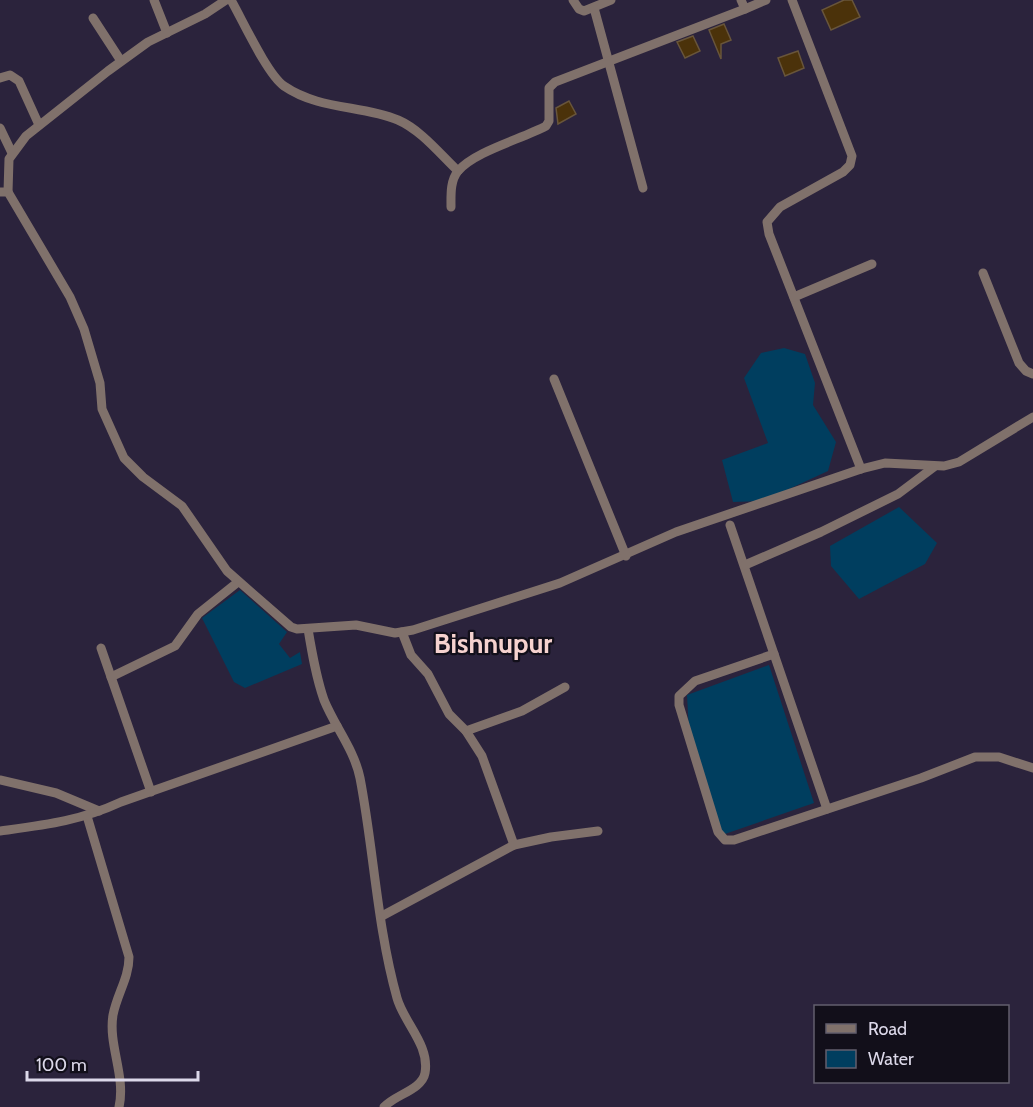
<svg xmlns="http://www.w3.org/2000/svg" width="1033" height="1107" font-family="Cabin,sans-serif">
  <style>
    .water { fill: #003e5f }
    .building { fill: #4b320a; stroke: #68553b; stroke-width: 1.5 }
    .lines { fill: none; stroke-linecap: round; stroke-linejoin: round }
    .street { stroke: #80716b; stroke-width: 9 }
    .labels { text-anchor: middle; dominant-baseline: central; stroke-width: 4.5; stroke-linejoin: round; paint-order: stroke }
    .district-label { font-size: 27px; font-weight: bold; fill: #f6d2cf; stroke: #120f1a }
  </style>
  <rect width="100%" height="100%" fill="#2b233c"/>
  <g class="water">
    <polygon points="784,348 805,354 815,383 813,405 836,442 828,471 763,501 733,502 722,460 768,443 744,378 761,353"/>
    <polygon points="899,507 937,543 925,564 859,599 831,566 830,546"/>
    <polygon points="240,590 287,632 279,644 290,658 300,652 302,664 245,688 234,682 202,618"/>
    <polygon points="769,665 814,803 722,835 689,732 687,695"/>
  </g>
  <g class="building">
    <polygon points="844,0 852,0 860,17 831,30 822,10"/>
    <polygon points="724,24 731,40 721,44 721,59 709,30"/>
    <polygon points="693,36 700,51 685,58 677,42"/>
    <polygon points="798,51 804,68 785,76 778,58"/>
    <polygon points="569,101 576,114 558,124 556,108"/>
  </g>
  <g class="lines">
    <g class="street">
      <polyline points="154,0 167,33"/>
      <path d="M231,0C243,21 267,74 284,86C319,110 361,105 398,120C421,130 440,154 458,171"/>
      <polyline points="573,0 579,9 584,11 611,0"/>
      <polyline points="792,0 852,156 850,165 843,172 780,207 767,222 769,234 861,469"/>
      <polyline points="594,8 643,188"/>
      <polyline points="745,9 766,0"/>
      <polyline points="93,18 121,61"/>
      <polyline points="0,78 10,75 19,81 39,125"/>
      <polyline points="0,128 12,153"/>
      <polyline points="0,192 8,192 70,297 84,329 100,383 102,409 124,458 143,477 182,506 227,571 291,627 297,629 356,625 395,633 413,630 560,583 676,532 861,469 885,463 944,466 959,462 1033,417"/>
      <polyline points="8,192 9,159 26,136 108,71 148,42 205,14 226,0"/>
      <path d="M451,207C451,195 450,181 458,171C475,151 522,139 546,126L549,121V88L555,82L745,9L741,0"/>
      <polyline points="983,273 1019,363 1026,371 1033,374"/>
      <polyline points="794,297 872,264"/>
      <polyline points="554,379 626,556"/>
      <polyline points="730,525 774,654 695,681 679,696 679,705 718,832 725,840 734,840 921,778 975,757 999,757 1033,768"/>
      <polyline points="745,565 821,532 898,494 934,467"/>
      <path d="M308,629C312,653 316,677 324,700C335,727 354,749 360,778C374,851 377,927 397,998C404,1023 430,1045 425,1073C422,1090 394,1095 384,1107"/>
      <polyline points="402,632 411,655 428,674 449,714 466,731 482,756 514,845"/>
      <polyline points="101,648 151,792"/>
      <polyline points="774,654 827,809"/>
      <polyline points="111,677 175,646 198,614 238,582"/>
      <polyline points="466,731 522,711 565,687"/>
      <polyline points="0,780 56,793 99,811"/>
      <path d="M87,816L129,957C129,978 117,994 113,1015C108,1045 126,1076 119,1107"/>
      <path d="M0,831C44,825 80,821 121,802L337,726"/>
      <polyline points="382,916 514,845 551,837 598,831"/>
    </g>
  </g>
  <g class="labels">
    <g class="district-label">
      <text x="493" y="643">Bishnupur</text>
    </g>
  </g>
  <rect x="814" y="1005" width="195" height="78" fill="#120f1a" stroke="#635f6d" stroke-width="1.5"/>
  <rect x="826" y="1024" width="30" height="9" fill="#80716b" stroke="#635f6d" stroke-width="1.5"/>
  <text x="868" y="1035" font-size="18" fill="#dcd8e9">Road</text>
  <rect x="826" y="1050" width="30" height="18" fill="#003e5f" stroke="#635f6d" stroke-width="1.5"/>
  <text x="868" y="1065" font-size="18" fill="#dcd8e9">Water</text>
  <path d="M27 1071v9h171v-9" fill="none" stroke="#dcd8e9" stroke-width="3"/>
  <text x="36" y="1071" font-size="18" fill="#dcd8e9" stroke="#120f1a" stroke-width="4.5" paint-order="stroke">100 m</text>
</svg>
